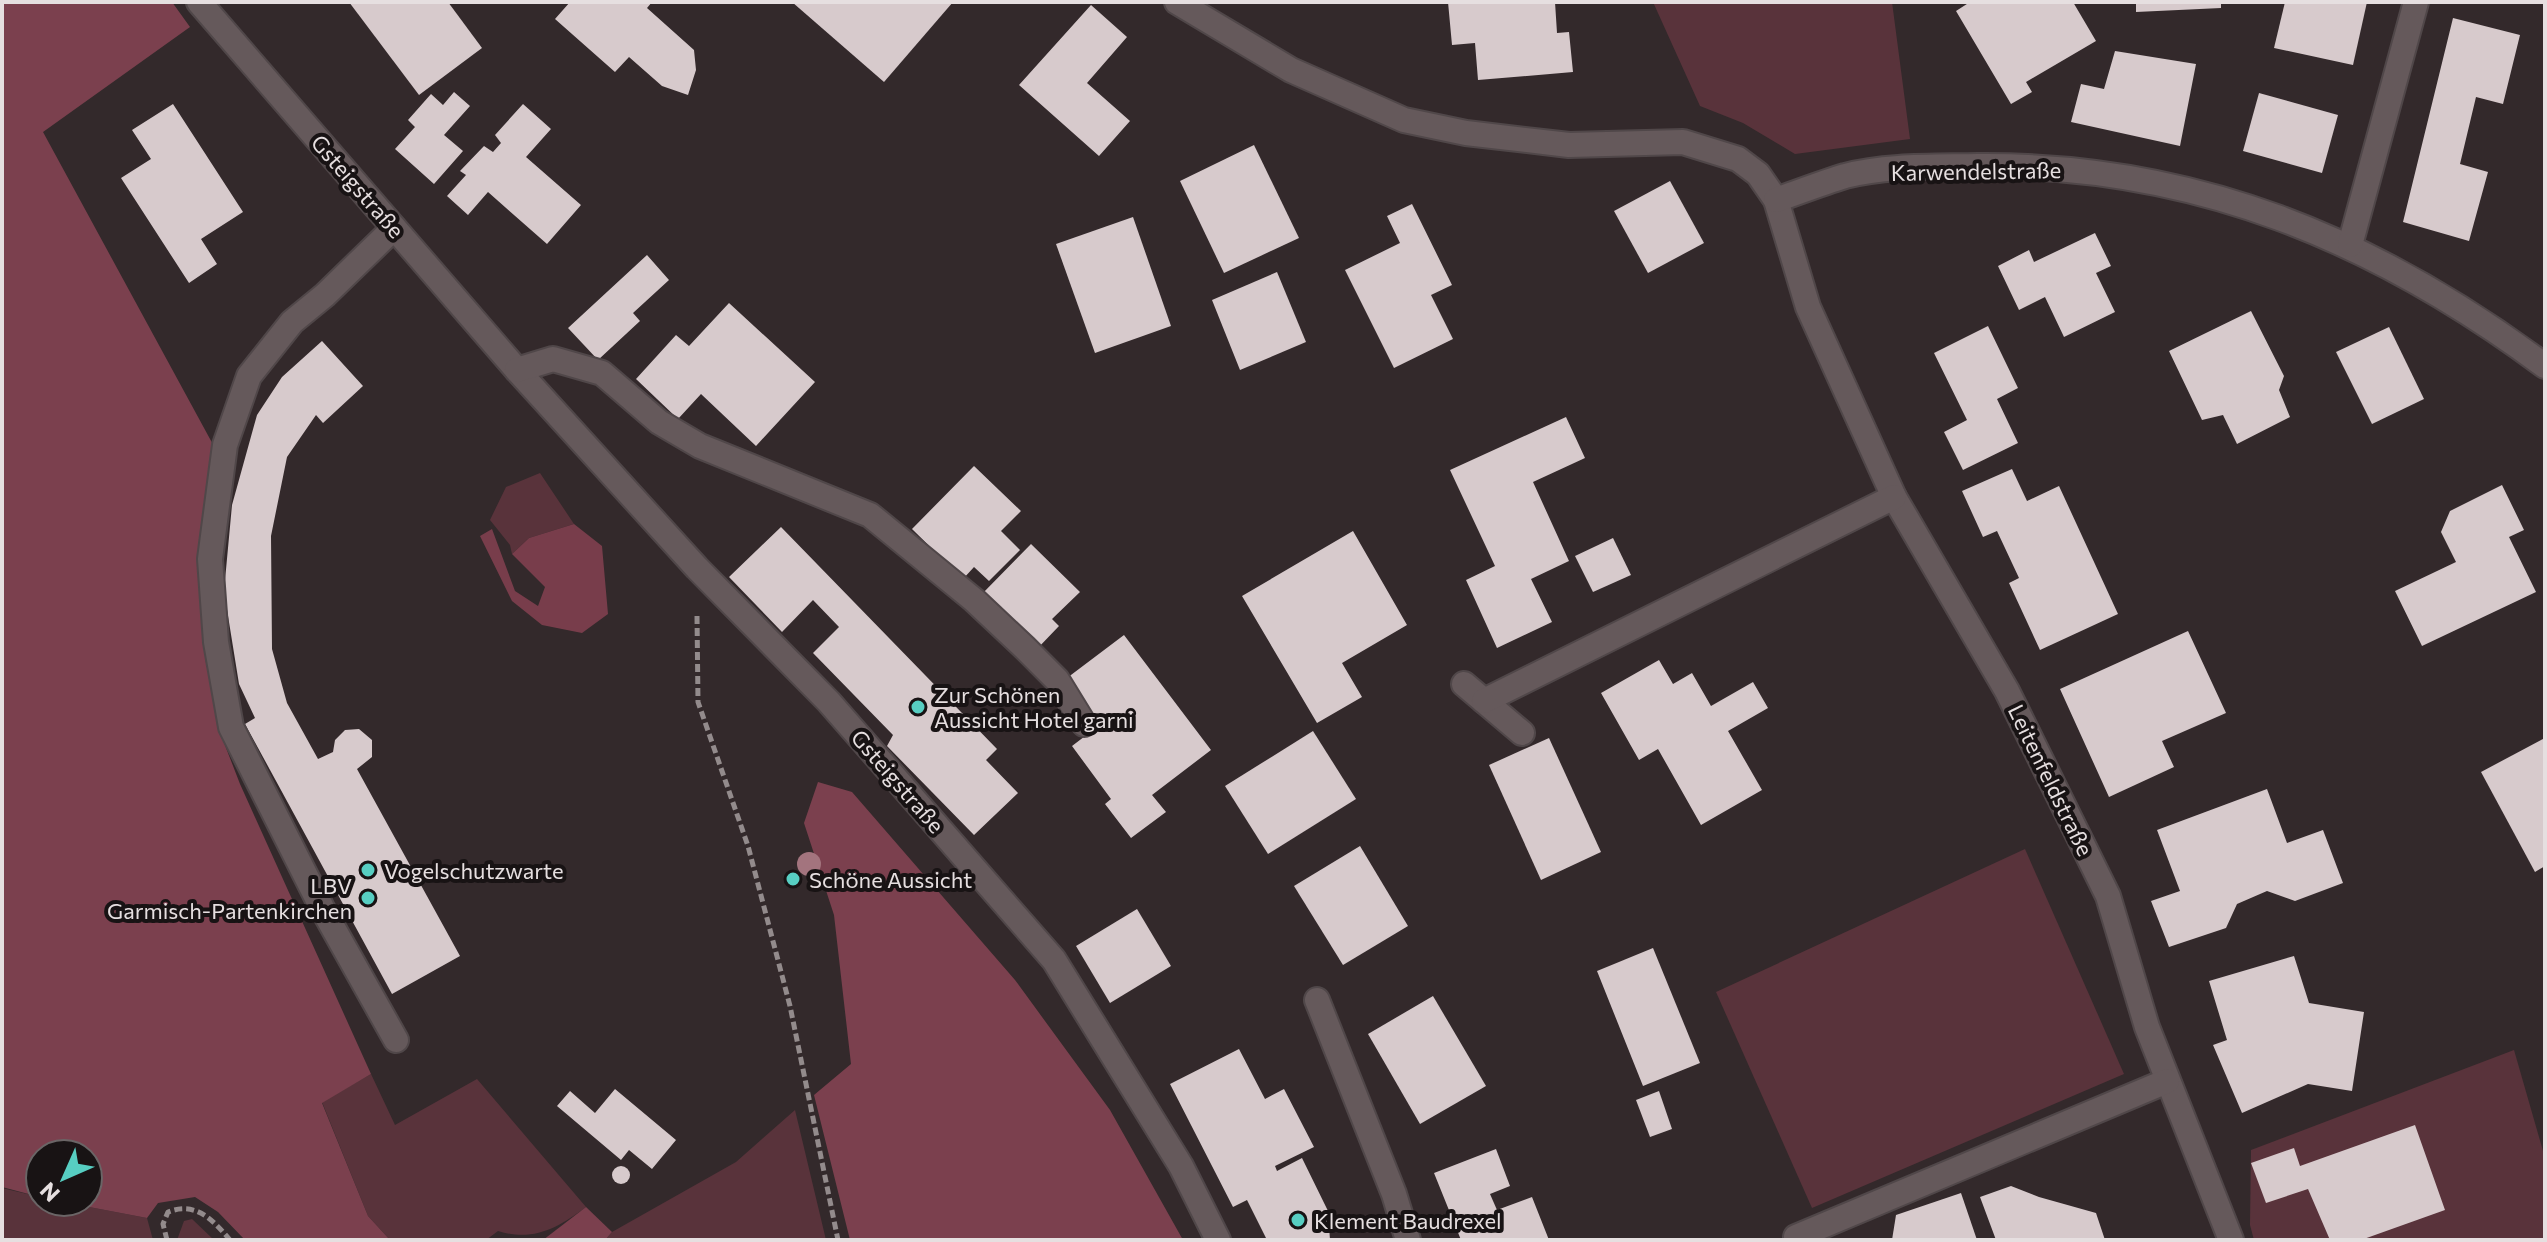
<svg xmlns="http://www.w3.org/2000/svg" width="2547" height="1242" font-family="Commissioner,sans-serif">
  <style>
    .green { fill: #59333b }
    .forest { fill: #7b404e }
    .water { fill: #783d4b }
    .building { fill: #d7cacc }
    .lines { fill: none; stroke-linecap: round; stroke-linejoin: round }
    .minor-casing { stroke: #504749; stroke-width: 28 }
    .path { stroke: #938b8c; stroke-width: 5; stroke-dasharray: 8 4; stroke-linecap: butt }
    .minor { stroke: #65595b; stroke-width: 24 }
    .tree { fill: #a3747e }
    .poi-dot { fill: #57cec2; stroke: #181314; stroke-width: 3 }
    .labels { text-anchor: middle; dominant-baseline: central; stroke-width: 8; stroke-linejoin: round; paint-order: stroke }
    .street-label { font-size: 22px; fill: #e6dfe0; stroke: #181314 }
    .poi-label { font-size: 22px; fill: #e6dfe0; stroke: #181314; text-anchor: start }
  </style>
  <rect width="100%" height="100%" fill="#33292b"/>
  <g class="green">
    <polygon points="1653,2 1892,2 1910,139 1795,154 1743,123 1700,106"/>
    <polygon points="540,473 574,524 529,538 512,554 510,545 490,520 506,487"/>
    <polygon points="2025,849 2124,1074 1812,1208 1716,992"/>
    <polygon points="2514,1050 2545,1158 2545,1240 2254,1240 2250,1225 2251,1150"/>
    <path d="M371,1074L395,1125L477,1079L586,1207C558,1228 533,1242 498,1231L486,1240H390L368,1216L322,1102Z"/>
    <polygon points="795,1110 826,1240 605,1240 612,1232 736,1162"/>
    <polygon points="2,1188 40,1197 40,1202 63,1202 147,1218 153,1240 2,1240"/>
    <polygon points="192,1219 214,1240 177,1240 184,1221"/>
  </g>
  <g class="forest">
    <polygon points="2,2 172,2 190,27 43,132 216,450 199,581 206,663 223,740 240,784 371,1074 322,1103 368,1216 390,1240 245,1240 218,1212 195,1197 158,1203 147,1218 63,1202 88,1202 88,1154 40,1154 40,1197 2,1187"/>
    <polygon points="818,782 852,792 1015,980 1110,1110 1183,1240 850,1240 814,1095 851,1064 834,915 804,823"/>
    <polygon points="586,1207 612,1232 605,1240 543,1240"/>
  </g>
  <polygon class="water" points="574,524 602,546 608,614 582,633 542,625 512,601 480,536 492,529 515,591 538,606 545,587 512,554 529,538"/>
  <g class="building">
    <polygon points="349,2 448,2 482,48 419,95"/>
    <polygon points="570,2 652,2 647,8 694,50 696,70 688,95 662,86 629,57 615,72 555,19"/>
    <polygon points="792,2 953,2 884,82"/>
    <polygon points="1448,2 1555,2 1557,33 1569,32 1573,72 1478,80 1475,43 1452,45"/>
    <polygon points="1970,2 2073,2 2096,41 2026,82 2032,92 2011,104 1956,11"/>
    <polygon points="2136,2 2221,2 2221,8 2136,12"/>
    <polygon points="2285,2 2367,2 2353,65 2274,48"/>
    <polygon points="1091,5 1127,37 1087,83 1130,121 1099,156 1019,85"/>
    <polygon points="2453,18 2520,35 2503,104 2476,97 2460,164 2488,172 2469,241 2403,222"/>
    <polygon points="2115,51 2196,64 2180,146 2071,122 2081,84 2104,89"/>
    <polygon points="454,92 470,106 444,135 463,151 434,184 395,149 415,127 408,120 431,94 443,105"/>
    <polygon points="2259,93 2338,115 2322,173 2243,151"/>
    <polygon points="173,104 243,212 201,239 217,264 189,283 121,178 151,159 132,130"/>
    <polygon points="523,104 551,129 526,157 581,205 547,244 488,192 468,215 447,196 466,175 460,171 484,146 493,152 501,143 495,135"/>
    <polygon points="1254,145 1299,238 1224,273 1180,181"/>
    <polygon points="1670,181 1704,243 1648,273 1614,211"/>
    <polygon points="1412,204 1452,285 1431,295 1453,339 1394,368 1345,270 1400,243 1387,216"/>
    <polygon points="1133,217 1171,326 1095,353 1056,244"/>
    <polygon points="2095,233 2111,266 2096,273 2115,312 2064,337 2045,297 2019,310 1998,266 2029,250 2034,262"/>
    <polygon points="647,255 669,280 633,313 640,321 598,360 568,328"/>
    <polygon points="1277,272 1306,342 1240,370 1212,300"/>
    <polygon points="729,303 815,382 756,446 701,394 678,419 636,379 676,335 689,346"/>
    <polygon points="2251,311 2284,376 2279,390 2290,417 2237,444 2223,415 2202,420 2169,351"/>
    <polygon points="1988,326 2018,388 1997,399 2018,443 1963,470 1944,432 1967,420 1934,353"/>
    <polygon points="2389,327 2424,399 2372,424 2336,352"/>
    <polygon points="322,341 363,386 323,423 316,415 287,457 271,536 272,649 287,703 318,759 333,752 335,740 345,730 359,729 372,740 372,757 357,769 460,956 392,994 245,724 255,718 239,684 224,591 232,505 257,415 282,377"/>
    <polygon points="1566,417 1585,458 1533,482 1569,561 1531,579 1552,622 1497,648 1466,580 1495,566 1450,470"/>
    <polygon points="974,466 1021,511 1001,531 1020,550 989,581 974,567 963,579 912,529"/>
    <polygon points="2012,469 2027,501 2059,486 2118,614 2040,650 2009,583 2019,578 1997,531 1983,537 1962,491"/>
    <polygon points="2502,485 2524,530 2509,537 2536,592 2422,646 2395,591 2456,562 2441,532 2450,511"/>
    <polygon points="781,527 997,749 986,760 1018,793 974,835 887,746 893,735 813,653 839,627 813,600 782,632 729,577"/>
    <polygon points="1353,531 1407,625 1342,663 1362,697 1317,723 1242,596"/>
    <polygon points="1613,538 1631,575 1593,592 1575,556"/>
    <polygon points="1031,544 1080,592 1052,619 1059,626 1036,650 981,595"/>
    <polygon points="2188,631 2226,713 2162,741 2174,767 2109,797 2060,689"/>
    <polygon points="1124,635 1211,750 1152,795 1166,812 1131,838 1105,804 1111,799 1072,746 1097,727 1063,681"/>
    <polygon points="1659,660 1673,684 1692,673 1711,706 1753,682 1768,708 1728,731 1762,790 1701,825 1658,749 1639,760 1601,693"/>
    <polygon points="1313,731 1356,799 1268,854 1225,786"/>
    <polygon points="1549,738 1601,852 1541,880 1489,765"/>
    <polygon points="2543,739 2545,866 2535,872 2481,772"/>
    <polygon points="2267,789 2287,843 2323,830 2343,883 2295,901 2267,891 2237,904 2226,928 2169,947 2151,901 2180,891 2157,830"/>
    <polygon points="1360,846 1408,926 1343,965 1294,886"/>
    <polygon points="1137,909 1171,966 1110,1003 1076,946"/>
    <polygon points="1653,948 1700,1063 1643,1086 1597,971"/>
    <polygon points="2294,956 2309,1003 2364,1012 2352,1091 2308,1084 2242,1113 2213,1045 2227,1040 2209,981"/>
    <polygon points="1433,996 1486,1086 1420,1124 1368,1034"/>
    <polygon points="1239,1049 1265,1099 1284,1089 1314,1147 1275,1166 1277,1171 1302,1158 1328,1211 1330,1240 1267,1240 1247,1200 1233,1207 1170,1084"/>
    <polygon points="615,1089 676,1140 652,1169 629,1150 621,1160 557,1106 570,1091 595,1113"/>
    <polygon points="1659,1091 1672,1129 1650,1137 1636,1100"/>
    <polygon points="2415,1125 2445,1210 2361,1240 2330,1240 2308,1189 2266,1203 2251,1163 2294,1148 2300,1166"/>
    <polygon points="1496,1149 1510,1186 1490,1194 1497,1210 1532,1197 1549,1240 1461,1240 1434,1173"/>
    <circle cx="621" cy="1175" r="9"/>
    <polygon points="2011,1186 2039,1197 2096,1213 2105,1240 1996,1240 1980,1197"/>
    <polygon points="1961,1193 1977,1240 1892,1240 1896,1215"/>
  </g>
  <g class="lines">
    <g class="minor-casing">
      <g id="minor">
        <polyline points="199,2 517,370 697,568 829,702 1054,960 1181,1166 1218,1240"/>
        <polyline points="1177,2 1291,70 1404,120 1466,133 1569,145 1683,142 1738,159 1758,174 1776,200 1808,307 1894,497 2007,691 2108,896 2147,1027 2231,1240"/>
        <path d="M1776,200C1799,192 1822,183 1845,176C1887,165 1935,167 1978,166C2194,164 2374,239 2545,366"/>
        <polyline points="394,228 325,295 292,322 249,376 225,445 210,559 216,642 231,727 322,908 396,1040"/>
        <polyline points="2350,245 2416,2"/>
        <polyline points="517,370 553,359 602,373 659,422 700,446 870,515 974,600 1024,647 1057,680 1084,724"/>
        <polyline points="1464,684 1522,733"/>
        <polyline points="1484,701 1894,497"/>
        <polyline points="1317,1000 1394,1194 1408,1240"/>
        <polyline points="1796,1237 2167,1081"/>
      </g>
    </g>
    <g class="path">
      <polyline points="697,616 698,702 748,846 790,1006 838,1240"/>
      <path d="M167,1240L163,1224L168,1212C196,1201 213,1220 230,1240"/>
    </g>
    <use href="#minor" class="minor"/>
  </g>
  <circle class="tree" cx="809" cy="864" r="12"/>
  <g class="poi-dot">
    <circle cx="918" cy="707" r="8"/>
    <circle cx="368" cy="870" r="8"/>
    <circle cx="793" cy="879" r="8"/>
    <circle cx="368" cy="898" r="8"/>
    <circle cx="1298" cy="1220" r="8"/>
  </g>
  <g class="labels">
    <g class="street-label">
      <text transform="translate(1976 171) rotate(-1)">Karwendelstraße</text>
      <text transform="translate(358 186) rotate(49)">Gsteigstraße</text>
      <text transform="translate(2051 780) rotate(64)">Leitenfeldstraße</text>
      <text transform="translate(898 781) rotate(49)">Gsteigstraße</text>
    </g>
    <g class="poi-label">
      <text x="934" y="694">Zur Schönen<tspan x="934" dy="25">Aussicht Hotel garni</tspan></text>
      <text x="384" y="870">Vogelschutzwarte</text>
      <text x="809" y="879">Schöne Aussicht</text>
      <text x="352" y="885" text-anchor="end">LBV<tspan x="352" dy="25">Garmisch-Partenkirchen</tspan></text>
      <text x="1314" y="1220">Klement Baudrexel</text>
    </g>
  </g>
  <rect width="2547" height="1242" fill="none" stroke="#e6dfe0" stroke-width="8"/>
  <g transform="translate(64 1178) rotate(225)"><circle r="38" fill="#181314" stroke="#6a6566" stroke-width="2"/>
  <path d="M0-6L14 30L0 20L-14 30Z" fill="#57cec2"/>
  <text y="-12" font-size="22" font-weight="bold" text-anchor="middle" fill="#e6dfe0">N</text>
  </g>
</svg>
